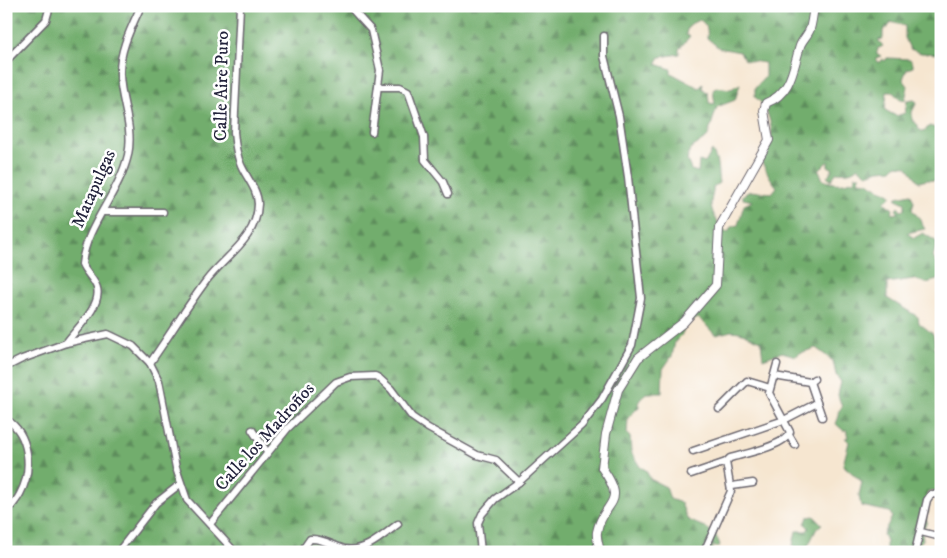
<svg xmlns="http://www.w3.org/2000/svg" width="947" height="558" font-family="'IM FELL DW Pica',serif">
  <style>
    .forest { fill: url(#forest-firs); stroke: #4a6854; fill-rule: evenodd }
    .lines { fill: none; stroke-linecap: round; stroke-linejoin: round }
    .minor-casing { stroke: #6c676f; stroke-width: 9 }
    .tertiary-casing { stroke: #6c676f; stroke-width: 10 }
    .minor { stroke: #fff; stroke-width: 6 }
    .tertiary { stroke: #fff; stroke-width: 8 }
    .labels { text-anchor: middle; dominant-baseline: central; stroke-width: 5; stroke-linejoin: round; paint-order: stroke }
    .street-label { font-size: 18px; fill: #22223b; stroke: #fff }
  </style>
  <defs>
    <pattern id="forest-firs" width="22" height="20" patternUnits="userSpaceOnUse" patternTransform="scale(1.25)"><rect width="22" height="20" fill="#72ad6d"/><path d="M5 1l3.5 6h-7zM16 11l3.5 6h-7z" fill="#5d8c5b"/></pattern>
  </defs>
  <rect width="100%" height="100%" fill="#fff"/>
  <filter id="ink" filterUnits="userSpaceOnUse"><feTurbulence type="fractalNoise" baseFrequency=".02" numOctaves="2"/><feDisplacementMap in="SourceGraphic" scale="10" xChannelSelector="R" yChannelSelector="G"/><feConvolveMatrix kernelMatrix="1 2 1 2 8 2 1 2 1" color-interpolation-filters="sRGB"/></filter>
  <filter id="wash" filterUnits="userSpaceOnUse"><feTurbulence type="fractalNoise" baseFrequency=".0096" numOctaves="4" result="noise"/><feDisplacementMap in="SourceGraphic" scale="20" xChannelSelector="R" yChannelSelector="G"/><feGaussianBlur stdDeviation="1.12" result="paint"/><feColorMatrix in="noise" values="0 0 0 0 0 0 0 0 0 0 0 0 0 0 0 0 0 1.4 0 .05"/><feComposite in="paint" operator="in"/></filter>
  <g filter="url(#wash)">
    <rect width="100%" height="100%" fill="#f6e6d0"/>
    <g class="forest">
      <path d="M6,6H941V56L940,54L921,53L910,49L905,38V26L891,22L887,29V25L883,31V39L878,40L883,46L877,49L878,51L876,53L881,56L876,58L877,62H881L882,59L885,61L887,58L910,59L913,64V67L907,69L903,79L908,86L905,100L898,98L893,92H887L885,110L896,116L905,113L907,101L914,100L917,102L912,112V120L918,125V129L924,132L929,126L936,128L941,123V181L927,180L919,182L907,166L896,165L892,169L879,170L867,174L858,167C852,173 845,173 837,172L831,180L827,177L833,169L828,166V161L819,170L823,180C838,185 841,184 855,180V176H860L859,181L868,182C876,189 884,189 892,196L884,202L893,209L892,214L899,213L896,210L898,207L901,211L905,209V203L896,199L897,197L911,194L914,202L912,210L921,220L920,221L925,229L907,233L914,238L923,233L937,242L933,257L937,264L941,262V279L926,283L913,279L887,283V298L918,317L919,323L933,334L935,344L933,348L941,350V493L932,490L927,494V510L929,512L925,515L927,522L922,531L923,540L920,543L918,552H886V541L883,534L892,517L890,512L861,506L859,495L862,482L843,465L849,442L845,438H848L846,429L844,431L836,424L839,416L838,412L842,407L838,395L841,382L836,375L833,361L816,348L800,353L796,356L782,352L763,359L761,341L740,332L731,331L716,335C709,330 705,322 698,318L686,325L681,336L675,342L672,356L663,369L662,393H646L639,401V407L628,418L627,434L630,437L631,452L640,467L646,470L650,479L666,487L670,499L681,503L687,519C701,527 714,527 720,545L716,548L713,544V552H6ZM700,20C707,25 708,29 707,38L719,48L740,52L745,60L765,63V77L755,88V97C767,106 775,128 770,143C769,149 762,155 759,159C766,168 769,178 777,187L772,193L750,191L743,195V199L753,201L744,205L738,225L731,227L728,233C720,228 711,213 711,203C711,197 714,193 713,187L719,183C717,171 719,162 712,151L705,163L699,161L698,172L691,170L687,160L690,149L707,138L717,107L735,100L740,84L731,89L716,87L713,90L715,104L709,103L708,93L702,88L703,84L699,88L671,73V69L656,64L660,57L679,54V49L690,36L686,35C687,25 691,23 700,20Z"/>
      <polygon points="814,516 822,524 817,528 805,552 797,552 793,545 796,531 807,531 809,528 805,524 808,517"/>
    </g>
  </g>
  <g filter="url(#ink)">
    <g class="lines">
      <g class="minor-casing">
        <g id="minor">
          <polyline points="349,6 371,30 380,70 372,132"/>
          <polyline points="6,61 46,20 50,6"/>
          <polyline points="378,87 400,87 408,91 424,137 425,160 443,182 448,194"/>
          <polyline points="103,212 163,212"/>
          <path d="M66,343C76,329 102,306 97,288C95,280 85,272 82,264C86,225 119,194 128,155C134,127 121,103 120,75C119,51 131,28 141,6"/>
          <path d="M150,363C169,336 186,308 206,281C225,256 257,239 258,204C258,190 246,177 241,165C236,154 235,144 234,132L240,6"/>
          <polyline points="6,367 22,359 66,343 108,334 133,346 150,363 159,381 176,468 187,500 235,552"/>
          <polyline points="774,376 810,382 814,379"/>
          <polyline points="810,382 822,417"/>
          <polyline points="719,409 747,381 770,388"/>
          <path d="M6,419C30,434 33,470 20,494C17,500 11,507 6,513"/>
          <polyline points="252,430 267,452"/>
          <polyline points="789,435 795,445"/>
          <polyline points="693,451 784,420 817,403"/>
          <polyline points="691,474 726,462"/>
          <polyline points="732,486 753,483"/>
          <polyline points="210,524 288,428 336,382 350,377 375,376 379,378 391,389 412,417 428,428 477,455 496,460 519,482"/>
          <polyline points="921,532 941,537"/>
          <polyline points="118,552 156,503 179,485"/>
          <path d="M301,552L310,539C323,538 333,546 345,549C365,553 383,535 398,524"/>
          <polyline points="481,552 478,523 482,514 495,499 519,482 582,425 602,399 632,345 641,298 628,177 619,116 604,56 604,36"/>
          <path d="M704,552L731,491L726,462L730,458C743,454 786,446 790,432L769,393L777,364"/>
          <polyline points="915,552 927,500 931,494 941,495"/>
        </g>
      </g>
      <g class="tertiary-casing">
        <path id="tertiary" d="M600,552C599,546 596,538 597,532C603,500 629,506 602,468L606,434L618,390L638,358L684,322L716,285L719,228L769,140L764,111L766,103C791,94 793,69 800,46C802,40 808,35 810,29C812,22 813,14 814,6"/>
      </g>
      <use href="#minor" class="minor"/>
      <use href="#tertiary" class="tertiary"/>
    </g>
  </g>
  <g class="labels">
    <g class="street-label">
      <text transform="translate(222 86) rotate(-89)">Calle Aire Puro</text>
      <text transform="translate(94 189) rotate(-66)">Matapulgas</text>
      <text transform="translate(265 437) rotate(-48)">Calle los Madroños</text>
    </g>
  </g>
  <rect width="947" height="558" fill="none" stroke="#fff" stroke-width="25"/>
</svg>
